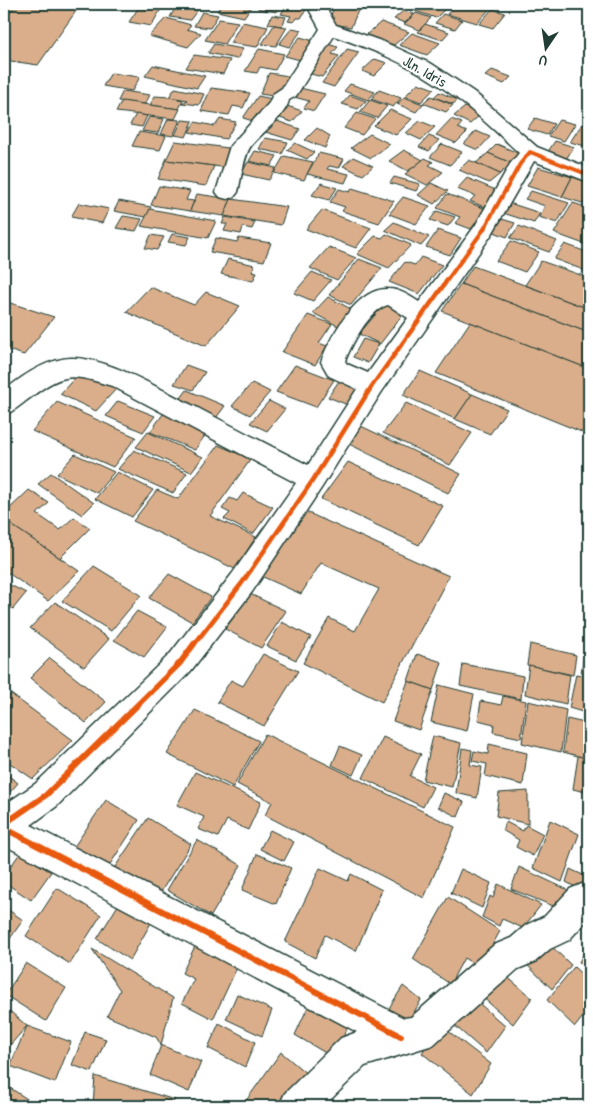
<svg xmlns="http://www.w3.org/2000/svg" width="593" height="1110" font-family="'Patrick Hand',sans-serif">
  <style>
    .building { fill: #daae8b; stroke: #1f3d34 }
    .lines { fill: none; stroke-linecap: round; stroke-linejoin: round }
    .minor-casing { stroke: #1f3d34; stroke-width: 3 }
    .minor { fill: #fff; fill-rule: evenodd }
    .cycleway-far2-casing { stroke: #fff; stroke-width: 6 }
    .cycleway-far1-casing { stroke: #fff; stroke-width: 8 }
    .cycleway-casing { stroke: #fff; stroke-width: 9 }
    .cycleway-far2 { stroke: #e8590c; stroke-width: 4 }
    .cycleway-far1 { stroke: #e8590c; stroke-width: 4.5 }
    .cycleway { stroke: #e8590c; stroke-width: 6 }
    .labels { text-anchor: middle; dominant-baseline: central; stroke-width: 4.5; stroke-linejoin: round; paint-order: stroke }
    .far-street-label { font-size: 15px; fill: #1f3d34; stroke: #fff }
  </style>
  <rect width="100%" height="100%" fill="#fff"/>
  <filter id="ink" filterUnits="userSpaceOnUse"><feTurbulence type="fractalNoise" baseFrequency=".02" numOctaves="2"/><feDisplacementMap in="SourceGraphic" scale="10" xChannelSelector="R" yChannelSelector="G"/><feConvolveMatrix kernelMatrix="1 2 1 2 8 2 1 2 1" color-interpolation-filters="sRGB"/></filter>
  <g filter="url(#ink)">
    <g class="building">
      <polygon points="16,4 81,4 38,65 4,60 4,20"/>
      <polygon points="141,4 164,4 151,26 129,22"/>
      <polygon points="178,4 199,8 190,20 170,17"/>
      <polygon points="223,4 253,4 244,17 217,11"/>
      <polygon points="261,4 282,4 277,12 258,9"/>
      <polygon points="287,4 307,8 301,18 297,18 294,22 288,21 291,16 281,14"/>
      <polygon points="336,4 360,6 351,27 327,23"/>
      <polygon points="367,4 390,4 380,12 364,6"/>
      <polygon points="422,4 438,4 447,7 436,18 415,11"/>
      <polygon points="456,4 494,4 477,23 447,14"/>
      <polygon points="492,9 505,13 493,28 479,24"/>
      <polygon points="403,11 414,14 405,23 394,19"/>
      <polygon points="202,12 218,15 210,28 194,26"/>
      <polygon points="416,13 431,18 419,30 404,24"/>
      <polygon points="443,14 462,20 455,29 435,23"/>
      <polygon points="272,15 286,17 282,26 268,24"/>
      <polygon points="166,18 191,25 187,29 201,33 188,47 149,36"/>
      <polygon points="219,19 238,22 224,44 205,40"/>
      <polygon points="242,22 268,27 257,47 230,43"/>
      <polygon points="381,22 409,32 394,45 366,35"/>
      <polygon points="425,24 449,32 442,40 418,32"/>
      <polygon points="274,25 287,27 276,46 262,44"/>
      <polygon points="292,28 302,30 289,47 279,44"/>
      <polygon points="412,33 440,43 427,55 399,45"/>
      <polygon points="300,37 314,41 300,60 285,56"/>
      <polygon points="214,44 243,49 237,59 208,53"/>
      <polygon points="327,44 338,47 332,54 339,56 322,77 304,72"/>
      <polygon points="259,49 284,54 275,70 260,67 257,73 245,71"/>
      <polygon points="347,49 359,52 334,87 322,83"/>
      <polygon points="194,55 230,60 223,74 186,68"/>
      <polygon points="375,59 387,63 374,76 362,71"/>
      <polygon points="153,65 205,76 197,88 145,76"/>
      <polygon points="492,70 511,77 504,84 485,76"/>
      <polygon points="111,73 140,77 132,91 103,86"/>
      <polygon points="269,73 289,76 279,97 260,94"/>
      <polygon points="418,83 434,89 421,102 405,96"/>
      <polygon points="350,84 375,92 368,100 344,91"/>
      <polygon points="296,87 325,94 314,111 304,108 309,101 290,96"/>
      <polygon points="175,88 204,94 199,105 182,103 188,100 169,97"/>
      <polygon points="211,88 250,93 243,108 233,106 229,115 201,111"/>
      <polygon points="379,90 401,98 393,107 371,99"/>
      <polygon points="123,91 150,95 145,104 118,101"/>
      <polygon points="439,92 458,100 453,104 434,97"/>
      <polygon points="350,95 366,101 358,109 342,104"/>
      <polygon points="155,96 169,97 183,100 179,109 150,105"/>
      <polygon points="258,96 277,100 267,116 257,114 253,121 243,118"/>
      <polygon points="431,96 453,105 446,112 423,103"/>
      <polygon points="404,97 423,104 416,112 397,104"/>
      <polygon points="370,100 387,106 377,118 360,112"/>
      <polygon points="122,101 150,105 180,109 175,119 116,112"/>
      <polygon points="287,106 302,111 292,122 277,117"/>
      <polygon points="465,107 480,115 470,124 454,116"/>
      <polygon points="390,110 412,119 396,135 374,126"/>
      <polygon points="357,113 375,119 362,135 344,128"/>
      <polygon points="136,114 147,116 142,127 130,125"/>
      <polygon points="149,117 164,119 158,133 142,131"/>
      <polygon points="535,118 554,124 547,135 527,129"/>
      <polygon points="168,119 180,120 173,136 161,134"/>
      <polygon points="220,119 236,122 226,139 189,132 195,122 215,126"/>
      <polygon points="271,119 300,129 292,140 262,131"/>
      <polygon points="451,119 462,123 458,128 467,132 456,143 436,135"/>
      <polygon points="182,120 193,121 186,137 175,135"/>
      <polygon points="559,120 575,124 564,141 548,136"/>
      <polygon points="420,121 435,127 421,140 406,133"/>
      <polygon points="582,124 589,126 589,140 585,146 570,142"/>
      <polygon points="317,128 330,136 325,148 305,140"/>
      <polygon points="476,131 490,137 478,150 464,144"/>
      <polygon points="139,132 166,136 160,150 132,146"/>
      <polygon points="370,134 390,144 371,158 351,148"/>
      <polygon points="429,136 439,140 429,151 419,147"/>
      <polygon points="265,138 288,142 282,154 259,149"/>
      <polygon points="175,141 236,149 229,168 166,160"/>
      <polygon points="555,141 574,147 566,159 547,153"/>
      <polygon points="295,143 314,152 307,159 287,150"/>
      <polygon points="442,144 462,152 450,165 430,157"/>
      <polygon points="497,144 520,154 511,163 488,153"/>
      <polygon points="404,150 423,160 408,171 389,161"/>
      <polygon points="255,151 277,156 271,166 249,161"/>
      <polygon points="319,153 344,159 339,168 329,166 327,169 349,174 345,183 307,174"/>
      <polygon points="488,153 511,163 500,174 476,163"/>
      <polygon points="284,156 313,162 304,180 274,173"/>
      <polygon points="353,157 373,166 363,175 343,166"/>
      <polygon points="425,158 433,162 429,165 443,172 427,185 405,174"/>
      <polygon points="166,160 214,166 206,186 158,179"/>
      <polygon points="469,160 476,163 500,174 489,183 459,170"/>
      <polygon points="248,162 276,168 269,180 241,174"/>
      <polygon points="538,167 572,177 562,197 527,186"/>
      <polygon points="394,177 420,184 416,191 390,183"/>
      <polygon points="572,177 589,182 589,205 562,197"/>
      <polygon points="467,178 498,191 484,207 470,201 475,196 457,189"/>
      <polygon points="321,183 337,188 329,200 312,195"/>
      <polygon points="431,183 448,191 434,204 418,195"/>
      <polygon points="159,186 190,191 186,200 194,201 190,211 151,205"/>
      <polygon points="352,188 394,201 379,223 342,211 345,207 330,202 339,189 350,192"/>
      <polygon points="531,191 569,203 557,223 539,217 545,206 525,199"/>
      <polygon points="197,194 231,199 224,216 190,211"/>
      <polygon points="447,194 486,209 471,229 455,223 460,217 437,208"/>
      <polygon points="403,197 430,206 416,224 389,214"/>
      <polygon points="231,199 287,207 281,225 224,216"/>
      <polygon points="119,201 151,207 146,217 114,211"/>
      <polygon points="506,202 540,213 534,223 500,212"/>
      <polygon points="79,203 109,209 102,223 71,217"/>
      <polygon points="573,203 589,208 589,236 584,244 554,233"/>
      <polygon points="150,209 216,221 208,238 141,226"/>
      <polygon points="322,210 371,228 356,248 306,229"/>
      <polygon points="437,211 455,217 448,226 430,220"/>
      <polygon points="123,216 142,219 136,231 116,228"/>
      <polygon points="225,217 255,222 252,229 243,227 241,234 224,231 227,224 222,224"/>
      <polygon points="502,219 515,223 507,237 494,232"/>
      <polygon points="394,222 429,237 421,246 385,230"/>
      <polygon points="519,226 557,241 549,252 510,238"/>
      <polygon points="438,230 461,238 450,255 426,247"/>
      <polygon points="172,234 190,237 186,245 168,242"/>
      <polygon points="386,234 411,245 389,268 357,254 375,236 382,238"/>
      <polygon points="151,235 164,237 157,250 145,248"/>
      <polygon points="216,238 237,242 239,238 271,243 264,261 210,252"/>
      <polygon points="511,241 539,252 525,272 496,261"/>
      <polygon points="565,244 589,253 589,272 554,259"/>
      <polygon points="329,247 356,258 337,280 310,268"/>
      <polygon points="421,257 442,265 419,294 389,282 405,262 415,265"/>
      <polygon points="228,259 255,265 252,271 257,272 253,281 221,274"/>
      <polygon points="359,259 382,268 351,305 329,295"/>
      <polygon points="541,261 589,278 589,309 525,285"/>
      <polygon points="473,266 589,309 589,333 461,284"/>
      <polygon points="312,272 331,280 313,301 294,293"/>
      <polygon points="461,284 589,333 589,369 442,311"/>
      <polygon points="150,287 194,305 206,292 240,306 206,346 126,312"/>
      <polygon points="328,297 353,310 338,326 313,313"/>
      <polygon points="4,301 54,317 24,355 5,349 4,351"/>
      <polygon points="386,302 406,310 380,344 359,334"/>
      <polygon points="308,315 332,324 319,343 327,346 315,365 282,352"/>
      <polygon points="470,322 589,369 589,435 436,373"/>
      <polygon points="363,339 379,344 368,363 353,357"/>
      <polygon points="186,365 205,372 193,390 174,384"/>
      <polygon points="295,365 334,380 316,407 276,392"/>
      <polygon points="81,371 117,388 96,411 60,394"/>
      <polygon points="420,371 472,394 455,419 403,395"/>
      <polygon points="341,378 361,386 348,405 328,397"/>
      <polygon points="252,383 270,392 250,415 232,406"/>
      <polygon points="187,390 225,406 216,418 178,402"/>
      <polygon points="472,394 507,409 490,434 455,419"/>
      <polygon points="118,401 155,416 143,432 106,416"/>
      <polygon points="269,401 285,409 267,431 250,423"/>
      <polygon points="57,402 136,437 113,467 32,431"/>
      <polygon points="406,403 472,433 450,465 383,433"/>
      <polygon points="166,410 208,431 195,450 150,432"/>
      <polygon points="361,426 461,474 448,493 347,443"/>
      <polygon points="148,432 203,457 191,472 136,447"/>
      <polygon points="218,445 251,459 210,516 256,537 235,569 133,521 157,490 178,499"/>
      <polygon points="134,450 187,473 173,493 118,469"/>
      <polygon points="75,454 114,472 97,493 57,474"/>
      <polygon points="348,462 443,506 419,545 321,499"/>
      <polygon points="117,472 153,490 132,517 95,499"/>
      <polygon points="51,473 94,503 82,515 38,484"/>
      <polygon points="29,490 49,503 37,514 60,530 74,517 90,528 60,558 4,520 4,514"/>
      <polygon points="243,493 273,507 253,534 224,519 230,513 222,509 230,498 237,501"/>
      <polygon points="304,511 449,576 382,702 303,663 329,618 355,631 379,589 321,563 301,594 261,576"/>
      <polygon points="4,520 79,571 48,601 4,570"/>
      <polygon points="94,566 141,595 111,631 62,601"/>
      <polygon points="169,574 211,597 192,622 149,598"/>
      <polygon points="4,582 26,593 13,609 4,604"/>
      <polygon points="250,594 286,611 261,648 225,629"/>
      <polygon points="55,602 109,639 84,667 30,628"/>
      <polygon points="137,611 167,627 144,657 114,640"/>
      <polygon points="282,622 311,637 296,660 267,646"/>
      <polygon points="530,644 576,655 573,675 527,665"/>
      <polygon points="585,648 589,650 589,676 581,673"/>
      <polygon points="263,654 298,671 264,726 217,702 231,680 243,686"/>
      <polygon points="417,654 442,662 433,690 408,681"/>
      <polygon points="50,658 106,702 86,723 30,678"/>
      <polygon points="463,664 523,676 521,699 460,686"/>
      <polygon points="529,665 570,675 566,704 525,694"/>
      <polygon points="576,674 589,677 589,714 569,708"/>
      <polygon points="408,681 433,690 419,730 393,721"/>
      <polygon points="439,685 474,694 467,731 431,722"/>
      <polygon points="11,694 73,740 33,779 4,759 4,702"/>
      <polygon points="503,696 526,701 521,738 493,732 494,724 478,720 481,701 501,705"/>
      <polygon points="528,701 566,710 561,752 522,743"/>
      <polygon points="195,710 259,741 233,787 167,754"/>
      <polygon points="567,719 589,724 589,759 563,752"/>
      <polygon points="265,734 455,827 424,898 265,815 272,802 237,784"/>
      <polygon points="433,736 461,743 452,787 423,780"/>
      <polygon points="383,737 421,754 410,776 433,787 423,807 363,778"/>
      <polygon points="489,744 527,753 523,785 485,776 487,764 472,761 474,751 488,754"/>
      <polygon points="340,746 362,755 353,775 332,765"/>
      <polygon points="462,748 472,750 470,765 482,767 477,798 456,793"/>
      <polygon points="578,756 589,759 589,793 573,789"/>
      <polygon points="4,772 18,783 4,799"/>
      <polygon points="195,772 261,802 248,830 227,820 218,837 198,829 204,817 177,805"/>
      <polygon points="528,791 528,824 496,816 499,793"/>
      <polygon points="444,793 464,802 458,817 438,807"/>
      <polygon points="106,800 139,820 105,872 71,851"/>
      <polygon points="148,818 191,844 157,898 113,870"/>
      <polygon points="550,820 579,834 562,882 533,868"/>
      <polygon points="506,822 523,831 526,825 543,834 533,856 516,847 519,840 502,830"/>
      <polygon points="270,830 294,842 284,861 260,849"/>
      <polygon points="197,840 241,865 211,916 167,890"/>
      <polygon points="20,853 51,872 31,900 4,882 4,876"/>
      <polygon points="257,854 291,868 276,904 242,890"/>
      <polygon points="519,867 579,895 563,910 511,889"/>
      <polygon points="320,868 348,881 351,874 382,890 356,951 325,935 315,958 285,942"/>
      <polygon points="461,869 491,883 482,908 451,893"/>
      <polygon points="570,869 587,877 583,891 566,882"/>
      <polygon points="498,884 541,905 523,928 502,919 499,926 482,917 490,896 493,898"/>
      <polygon points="57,888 101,915 70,964 26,936"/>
      <polygon points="448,897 500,931 480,968 464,958 450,984 413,959"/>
      <polygon points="120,902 152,921 130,960 97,939"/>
      <polygon points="4,907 23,920 4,947"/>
      <polygon points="199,938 241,959 213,1019 182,1003 194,979 182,973"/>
      <polygon points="546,941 571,965 552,989 526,964"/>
      <polygon points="589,944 589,969 579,962"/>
      <polygon points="92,949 173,998 161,1045 156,1037 107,1016 120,990"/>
      <polygon points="26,963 66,988 46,1021 5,995"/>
      <polygon points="574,967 589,981 589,1009 575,1027 547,1000"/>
      <polygon points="498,969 532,998 513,1024 480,995"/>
      <polygon points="403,986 421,1000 408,1023 389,1008"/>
      <polygon points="237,994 272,1010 262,1036 226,1019"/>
      <polygon points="312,998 351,1020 334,1058 295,1035"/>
      <polygon points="473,998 505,1026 486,1053 454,1025"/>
      <polygon points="4,1006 27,1026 4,1052"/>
      <polygon points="219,1023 255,1042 245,1067 208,1048"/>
      <polygon points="439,1024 491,1064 473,1094 422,1053"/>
      <polygon points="27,1026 71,1042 55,1083 10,1066"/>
      <polygon points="85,1032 106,1039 92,1072 72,1065"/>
      <polygon points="161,1045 201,1062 189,1092 150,1075"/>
      <polygon points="281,1052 308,1075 286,1106 250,1106 245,1102"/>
      <polygon points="95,1076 175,1100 170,1106 93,1106"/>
      <polygon points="4,1084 38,1106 4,1106"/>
    </g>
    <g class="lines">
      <g class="minor-casing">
        <path id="minor" d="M306,4H324L336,25L384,42L432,64L474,92L537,147L589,168V182L534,161L492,234L381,393L322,487L252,592L190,672L57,806L31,825L404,1018L411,1017L424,1006L494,945L511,938L526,925L545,916L570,889L582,884L589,887V918L569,940L550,949L535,962L518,969L433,1045L365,1066L324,1106H279L285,1093L341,1038L357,1032L4,845V805L35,784L170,654L232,574L296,483L112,386C73,374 64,371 30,398C21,404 15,411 4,415V391C22,376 46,359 71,358C108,357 161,390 194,406C232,426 270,446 308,465L357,389L329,376L321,362C330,337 357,287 388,289C399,289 410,296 419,302L475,226L510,164L519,153C491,127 464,101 432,81C402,61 368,48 334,36L296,96L289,100C286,116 261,133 251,146C244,155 241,180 238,192L234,197L227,199L220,197L216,192L230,146L269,103L273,94L282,88L320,29ZM388,305L408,318L368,373L347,364L345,361C352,344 369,310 388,305Z"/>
      </g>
      <use href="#minor" class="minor"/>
      <g class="cycleway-far2-casing">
        <polyline id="cycleway-far2" points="445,283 484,229 520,164 530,152 589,175"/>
      </g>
      <g class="cycleway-far1-casing">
        <polyline id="cycleway-far1" points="193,646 242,583 313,480 372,386 446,282"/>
      </g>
      <g class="cycleway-casing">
        <g id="cycleway">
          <polyline points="4,824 46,795 180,663 194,644"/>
          <polyline points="4,828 401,1036"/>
        </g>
      </g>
      <use href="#cycleway-far2" class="cycleway-far2"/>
      <use href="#cycleway-far1" class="cycleway-far1"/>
      <use href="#cycleway" class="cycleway"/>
    </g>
  </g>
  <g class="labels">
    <g class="far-street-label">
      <text transform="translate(425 71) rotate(30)">Jln. Idris</text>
    </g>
  </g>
  <rect width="593" height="1110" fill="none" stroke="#fff" stroke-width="20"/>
  <rect x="10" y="10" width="573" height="1090" fill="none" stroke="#1f3d34" stroke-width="2" filter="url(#ink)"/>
  <g transform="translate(546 48) rotate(193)" stroke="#ffffff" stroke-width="4" paint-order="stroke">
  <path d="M0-4L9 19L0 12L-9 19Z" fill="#1f3d34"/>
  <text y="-8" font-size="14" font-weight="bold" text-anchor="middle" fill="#1f3d34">U</text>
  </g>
</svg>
